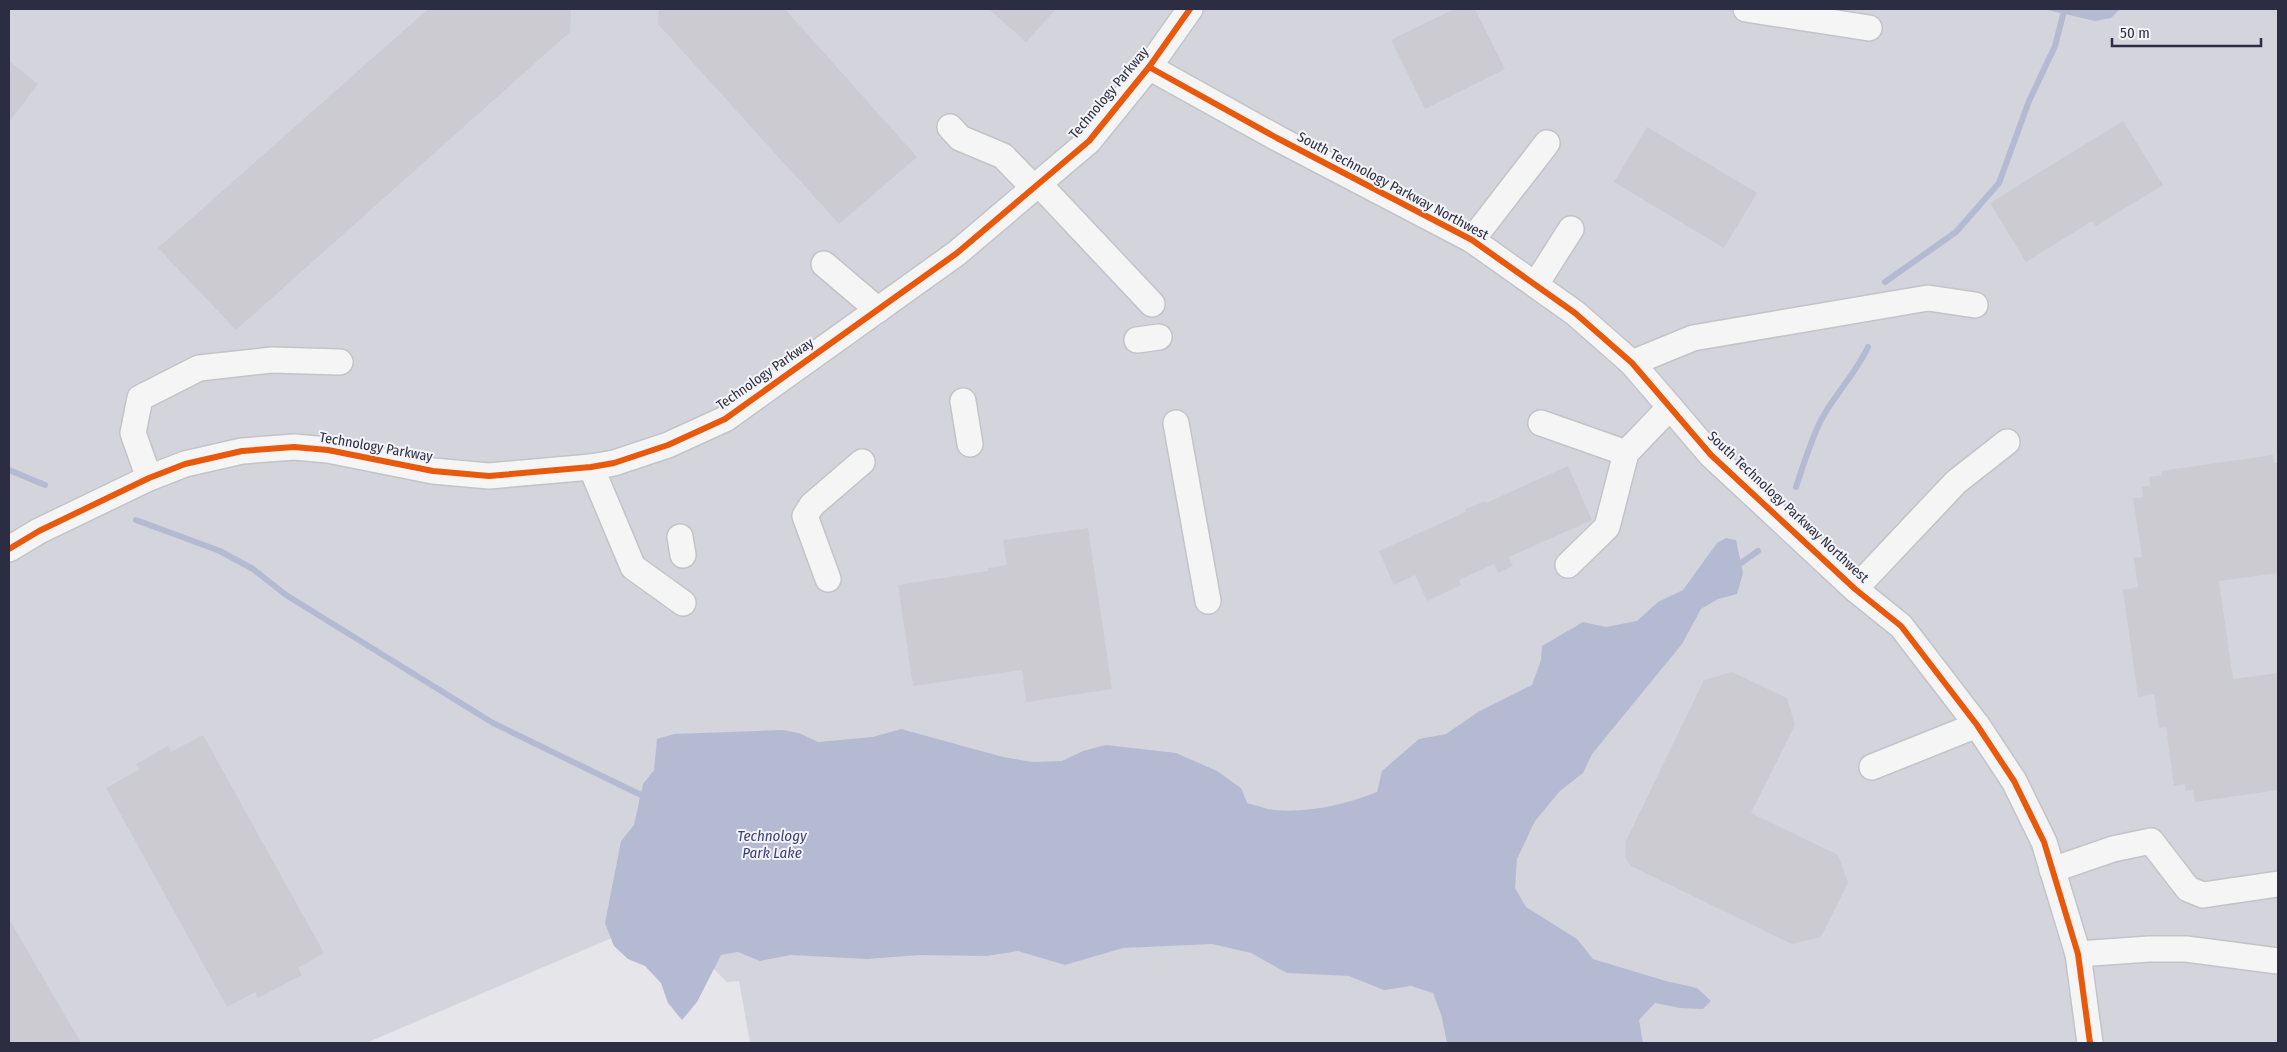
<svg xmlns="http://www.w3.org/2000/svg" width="2287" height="1052" font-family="'Fira Sans Condensed',sans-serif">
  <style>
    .built { fill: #d4d4dd }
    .water { fill: #b5bad3 }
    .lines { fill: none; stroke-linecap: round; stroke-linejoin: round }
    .stream { stroke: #b5bad3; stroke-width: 6 }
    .building { fill: #cbcbd1 }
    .minor-casing { stroke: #c3c3c8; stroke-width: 28 }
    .minor { stroke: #f5f5f6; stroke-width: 25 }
    .cycleway-casing { stroke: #f4f4f8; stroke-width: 9 }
    .cycleway { stroke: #e8590c; stroke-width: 6 }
    .labels { text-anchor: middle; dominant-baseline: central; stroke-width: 4; stroke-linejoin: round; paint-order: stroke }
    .street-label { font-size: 14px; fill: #2c2d43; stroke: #f4f4f8 }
    .water-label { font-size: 15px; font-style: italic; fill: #383e75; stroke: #f4f4f8 }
  </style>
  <rect width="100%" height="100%" fill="#e5e5ea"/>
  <polygon class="built" points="9,9 2278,9 2278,1043 750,1043 739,981 727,982 661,917 366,1043 9,1043"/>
  <g class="water">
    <polygon points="2043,9 2120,9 2111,18 2095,21"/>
    <path d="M1726,538L1736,540L1743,573L1737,594L1718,599L1701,609L1682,644L1592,754L1583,773L1560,791L1535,821L1517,859L1515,888L1526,907L1577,939L1593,959L1666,981L1697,988L1711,1001L1703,1009L1680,1008L1655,1003L1639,1020L1643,1043H1447L1441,1014L1433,993L1411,986L1384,990L1349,976L1287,973L1251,953L1212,944L1123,948L1065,965L1018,951L987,956L919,955L867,959L791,955L760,961L738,952L721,955L697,1002L682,1020L668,1003L661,983L645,966L628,959L614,946L605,923L621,841L634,825L643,784L654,770L657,739L674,734L783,730L799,733L818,742L873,737L901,729L1003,757L1033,762L1062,761L1083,751L1106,745L1176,753L1217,771L1241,788L1247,803C1256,805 1265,809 1274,810C1308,813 1345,805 1377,792L1382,771L1419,739L1446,734L1478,712L1532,685L1541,660L1542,646L1583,622L1606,627L1637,621L1658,602L1683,590L1717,543Z"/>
  </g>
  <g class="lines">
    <g class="stream">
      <polyline points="1885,282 1956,232 1999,183 2029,101 2055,46 2063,15"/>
      <polyline points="9,470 45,485"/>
      <path d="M1796,487C1803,466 1810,443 1820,422C1833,396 1855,375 1868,347"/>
      <polyline points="136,520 220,551 253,569 286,595 493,723 641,795"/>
      <polyline points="1741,563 1758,551"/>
    </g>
  </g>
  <g class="building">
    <polygon points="428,9 571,9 570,32 236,330 158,248"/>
    <polygon points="659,9 785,9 917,157 839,224 658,24"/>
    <polygon points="989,9 1056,9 1026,42"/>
    <polygon points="1454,9 1475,9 1505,69 1425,109 1391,40"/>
    <polygon points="9,61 38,84 9,122"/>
    <polygon points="2123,121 2163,185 2096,226 2092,221 2026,262 1990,203"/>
    <polygon points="1647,127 1757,193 1724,248 1614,182"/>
    <polygon points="2273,455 2274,463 2278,463 2278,573 2219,581 2233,679 2278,673 2278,790 2195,802 2193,790 2186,791 2185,784 2174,786 2166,727 2159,728 2154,694 2138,697 2123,590 2138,587 2134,558 2142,557 2133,498 2143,497 2142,487 2150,486 2149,477 2162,475 2161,471"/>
    <polygon points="1568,466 1592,520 1509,557 1513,566 1498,573 1494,564 1459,580 1461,585 1427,601 1415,575 1394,585 1379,551 1466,512 1465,509 1485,501 1486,503"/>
    <polygon points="1088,528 1112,689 1026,702 1022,670 913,686 898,585 988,571 988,568 1007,565 1003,540"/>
    <polygon points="1732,672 1787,698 1795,725 1751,813 1838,855 1848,883 1821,937 1792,944 1631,866 1625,857 1626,841 1704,680"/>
    <polygon points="203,735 324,953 298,968 302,975 258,998 255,992 227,1007 106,788 140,769 136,764 168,746 171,752"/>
    <polygon points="9,919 81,1043 9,1043"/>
  </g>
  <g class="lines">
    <g class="minor-casing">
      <g id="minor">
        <polyline points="1746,9 1869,28"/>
        <polyline points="1149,67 1277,138 1472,240 1575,313 1632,363 1711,455 1855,589 1901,626 1977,725 2014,781 2044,842 2078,954 2090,1043"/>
        <polyline points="950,127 960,138 1003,156 1034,188"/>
        <polyline points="1039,184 1152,304"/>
        <polyline points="1472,240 1547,143"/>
        <polyline points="824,264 878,310"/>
        <polyline points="1536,284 1571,229"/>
        <polyline points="1137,340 1159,337"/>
        <polyline points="1632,363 1693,338 1928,298 1975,305"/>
        <polyline points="963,401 970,444"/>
        <polyline points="1176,423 1208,601"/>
        <polyline points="1541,423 1626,453"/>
        <polyline points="591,467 633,567 683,603"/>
        <polyline points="149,478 133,433 140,398 199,368 272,360 340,362"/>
        <polyline points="680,537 683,555"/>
        <polyline points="9,549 39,531 149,478 185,464 242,451 294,447 328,450 433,471 489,476 591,467 614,463 668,445 725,419 957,253 1089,141 1149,67 1190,9"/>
        <polyline points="1568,565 1607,527 1626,453 1670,407"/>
        <polyline points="828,579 805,516 812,505 862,462"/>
        <polyline points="1855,589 1956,482 2007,442"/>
        <polyline points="1872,767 1977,725"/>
        <polyline points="2052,870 2113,849 2151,841 2188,889 2203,895 2278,884"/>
        <polyline points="2078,954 2149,949 2186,949 2278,961"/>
      </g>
    </g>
    <use href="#minor" class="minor"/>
    <g class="cycleway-casing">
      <g id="cycleway">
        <polyline points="1149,67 1277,138 1472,240 1575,313 1632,363 1711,455 1855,589 1901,626 1977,725 2014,781 2044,842 2078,954 2090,1043"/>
        <polyline points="9,549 39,531 149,478 185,464 242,451 294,447 328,450 433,471 489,476 591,467 614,463 668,445 725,419 957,253 1089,141 1149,67 1190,9"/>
      </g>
    </g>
    <use href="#cycleway" class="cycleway"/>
  </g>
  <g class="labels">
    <g class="street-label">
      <text transform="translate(1109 93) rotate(-50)">Technology Parkway</text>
      <text transform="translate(1393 186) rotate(28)">South Technology Parkway Northwest</text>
      <text transform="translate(765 374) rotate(-35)">Technology Parkway</text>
      <text transform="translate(376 447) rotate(10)">Technology Parkway</text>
      <text transform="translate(1788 507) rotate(43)">South Technology Parkway Northwest</text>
    </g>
    <g class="water-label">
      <text x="772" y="836">Technology<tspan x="772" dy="17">Park Lake</tspan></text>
    </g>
  </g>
  <rect width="2287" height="1052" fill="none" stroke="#2c2d43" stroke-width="20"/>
  <path d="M2112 38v8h149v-8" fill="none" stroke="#2c2d43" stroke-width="2.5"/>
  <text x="2120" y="38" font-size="15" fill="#2c2d43" stroke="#f4f4f8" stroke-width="4" paint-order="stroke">50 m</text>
</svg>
